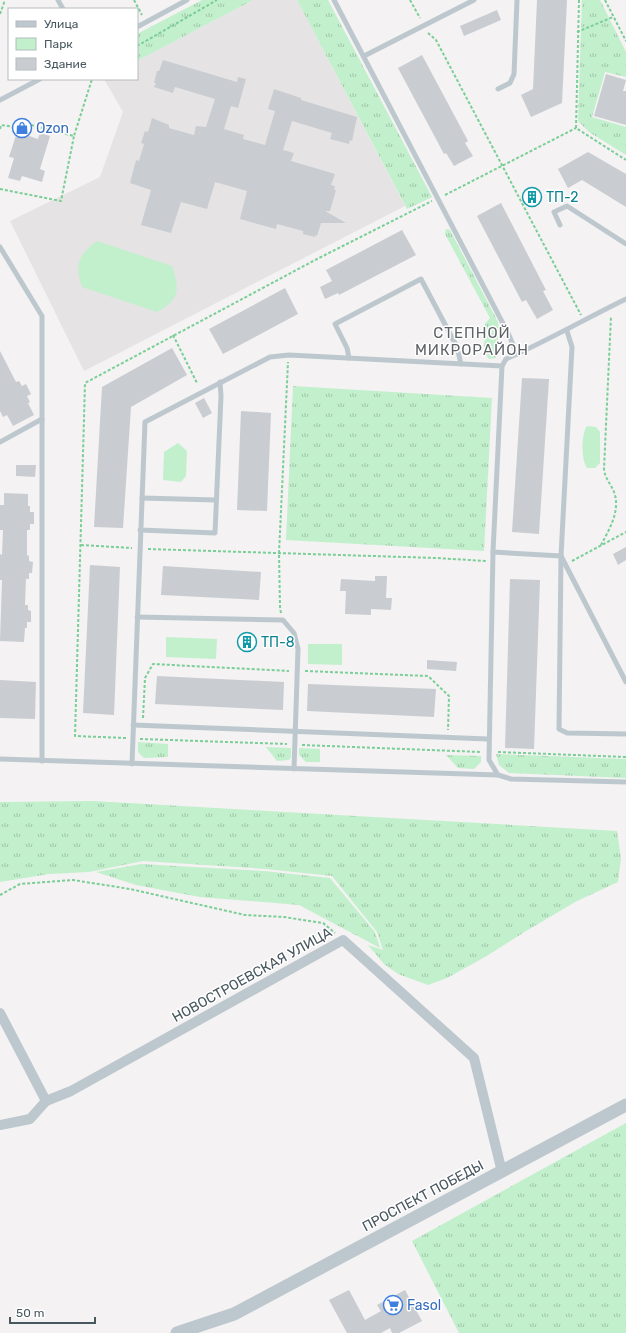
<svg xmlns="http://www.w3.org/2000/svg" width="626" height="1333" font-family="Rubik,sans-serif">
  <style>
    .education { fill: #e5e3e4 }
    .grass { fill: url(#grass-tufts) }
    .park { fill: #c2f0cc }
    .building { fill: #c9cdd1 }
    .lines { fill: none; stroke-linecap: round; stroke-linejoin: round }
    .path { stroke: #7ace97; stroke-width: 2; stroke-dasharray: 3 2; stroke-linecap: butt }
    .service { stroke: #bdc8ce; stroke-width: 5 }
    .minor { stroke: #bdc8ce; stroke-width: 10 }
    .tertiary { stroke: #bdc8ce; stroke-width: 13 }
    .labels { text-anchor: middle; dominant-baseline: central; stroke-width: 3; stroke-linejoin: round; paint-order: stroke }
    .shop-label { font-size: 14px; fill: #366cbe; stroke: #fff; text-anchor: start }
    .culture-label { font-size: 14px; fill: #0d838f; stroke: #fff; text-anchor: start }
    .street-label { font-size: 14px; fill: #49585f; stroke: #fff }
    .neighbourhood-label { font-size: 15px; letter-spacing: 1px; fill: #5e6366; stroke: #fff }
  </style>
  <defs>
    <pattern id="grass-tufts" width="24" height="20" patternUnits="userSpaceOnUse"><rect width="24" height="20" fill="#c2f0cc"/><path d="M3 7l-1-3M5 7V3M7 7l1-3M15 17l-1-3M17 17v-4M19 17l1-3" fill="none" stroke="#a0c5a9"/></pattern>
  </defs>
  <rect width="100%" height="100%" fill="#f4f2f2"/>
  <polygon class="education" points="253,0 297,0 405,206 84,371 10,221 100,177 123,112 104,79 137,79 137,61"/>
  <g class="grass">
    <polygon points="202,0 253,0 137,61 137,34"/>
    <polygon points="297,0 328,0 432,197 407,209"/>
    <polygon points="582,0 600,0 626,52 626,77 605,72 592,117 626,127 626,155 589,132 578,121"/>
    <polygon points="446,229 450,230 498,322 499,328 496,358 489,359 484,352 485,324 490,318 445,234"/>
    <polygon points="293,386 492,398 484,551 286,540"/>
    <polygon points="138,742 168,744 168,757 144,758 138,752"/>
    <polygon points="266,747 291,748 291,757 289,760 277,761"/>
    <polygon points="299,748 320,749 320,762 306,762 299,755"/>
    <polygon points="496,754 626,759 626,778 509,773 499,765"/>
    <polygon points="446,755 481,756 481,762 474,769 458,768"/>
    <polygon points="93,801 617,831 621,858 618,882 577,901 526,931 485,957 447,978 428,985 398,974 384,964 368,945 383,950 377,932 332,876 266,869 143,861 89,872 49,874 0,882 0,802"/>
    <polygon points="141,864 264,871 330,878 375,932 380,948 299,905 200,897 136,885 96,872"/>
    <polygon points="626,1123 626,1333 459,1333 412,1241"/>
  </g>
  <g class="park">
    <path d="M97,241L172,266C180,289 180,300 157,312L82,287C74,264 79,254 97,241Z"/>
    <path d="M587,426L596,427L600,432V463L595,468H587C581,460 581,434 587,426Z"/>
    <polygon points="178,443 187,451 186,476 181,482 163,480 164,452"/>
    <polygon points="166,637 217,639 216,659 166,657"/>
    <polygon points="308,644 342,644 342,665 308,664"/>
  </g>
  <g class="building">
    <polygon points="537,0 567,0 562,103 531,117 521,95 533,89"/>
    <polygon points="497,10 501,20 464,36 460,26"/>
    <polygon points="422,55 468,141 465,143 473,156 454,166 446,153 444,154 398,68"/>
    <polygon points="163,60 237,82 238,77 246,79 238,108 231,106 224,129 244,135 243,139 265,145 275,111 268,109 274,89 301,98 301,100 357,117 352,141 350,140 349,144 330,139 332,133 292,121 283,150 294,153 291,161 335,174 331,185 335,186 334,190 336,190 330,211 325,211 346,223 321,223 317,236 315,235 315,237 303,234 303,231 277,224 276,229 240,219 247,191 215,182 207,209 181,202 171,233 141,225 151,190 130,183 136,160 139,161 144,144 141,143 145,131 148,132 152,118 169,125 169,128 194,135 196,126 206,127 215,99 175,87 173,93 154,87 156,83 154,83 157,71 159,71"/>
    <polygon points="606,74 626,80 623,91 626,91 626,125 594,116"/>
    <polygon points="17,132 38,139 40,133 50,136 40,169 45,171 42,182 22,176 20,181 8,178 14,158 9,157"/>
    <polygon points="588,152 626,174 626,207 582,180 568,188 558,169"/>
    <polygon points="533,188 541,201 532,206 523,193"/>
    <polygon points="501,203 546,290 543,291 553,310 537,319 526,300 522,302 477,216"/>
    <polygon points="402,230 416,255 339,295 338,293 325,299 320,287 332,281 326,270"/>
    <polygon points="285,288 298,314 223,354 209,329"/>
    <polygon points="172,348 187,375 131,407 123,528 94,527 102,387"/>
    <polygon points="0,351 16,382 19,381 22,386 26,384 31,394 27,396 30,402 28,403 34,415 13,426 7,415 3,417 0,411"/>
    <polygon points="522,378 549,379 539,534 512,532"/>
    <polygon points="204,398 212,413 203,418 195,403"/>
    <polygon points="241,411 271,413 267,511 237,510"/>
    <polygon points="16,465 36,465 35,477 16,476"/>
    <polygon points="4,493 28,494 28,506 30,506 30,512 34,512 34,524 30,524 30,530 27,530 27,555 29,556 29,561 33,562 32,573 29,573 29,579 26,579 25,605 28,605 28,610 31,611 31,622 27,622 27,628 25,628 24,642 0,641 2,580 0,580 0,554 2,555 3,530 0,530 0,505 4,505"/>
    <polygon points="626,547 626,560 618,565 613,554"/>
    <polygon points="90,565 120,567 114,715 83,713"/>
    <polygon points="163,566 261,572 259,600 161,595"/>
    <polygon points="375,576 387,576 386,598 392,598 391,610 371,609 371,615 345,614 346,591 340,591 341,579 375,581"/>
    <polygon points="510,579 540,580 534,749 505,748"/>
    <polygon points="243,634 253,635 252,651 242,650"/>
    <polygon points="427,660 457,662 456,671 427,669"/>
    <polygon points="157,676 284,682 283,710 155,704"/>
    <polygon points="0,680 36,682 35,719 0,718"/>
    <polygon points="308,684 436,689 434,717 307,711"/>
    <polygon points="349,1290 365,1320 381,1311 377,1305 405,1290 422,1321 399,1333 392,1333 390,1328 381,1333 347,1333 329,1300"/>
  </g>
  <g class="lines">
    <g class="path">
      <polyline points="134,0 142,15"/>
      <polyline points="410,0 420,18"/>
      <polyline points="579,0 576,128 626,160"/>
      <polyline points="605,0 626,41"/>
      <polyline points="0,14 5,0"/>
      <polyline points="577,32 613,17"/>
      <polyline points="428,33 436,40 581,315"/>
      <polyline points="137,46 217,0"/>
      <polyline points="0,129 1,125 15,127 16,121 74,136 92,79"/>
      <polyline points="0,189 61,201 74,136"/>
      <polyline points="445,195 576,128"/>
      <polyline points="173,335 197,383"/>
      <polyline points="81,545 132,548"/>
      <path d="M601,545C609,530 621,510 614,492C611,484 605,479 604,469L611,316"/>
      <polyline points="148,549 436,558 486,561"/>
      <polyline points="572,561 626,532"/>
      <polyline points="281,613 280,607 279,553 288,362"/>
      <polyline points="305,671 428,676 449,696 448,730"/>
      <polyline points="143,718 145,678 153,664 289,671"/>
      <polyline points="126,738 75,736 85,383 317,259 432,201"/>
      <polyline points="140,739 287,744"/>
      <polyline points="302,745 481,752"/>
      <polyline points="498,752 626,757"/>
      <polyline points="0,895 20,884 73,880 130,889 245,915 284,917 323,923 335,933"/>
    </g>
    <g class="service">
      <polyline points="58,0 63,9"/>
      <path d="M334,0L508,333L517,354C554,337 589,317 626,299"/>
      <polyline points="137,27 187,0"/>
      <polyline points="364,56 474,0"/>
      <polyline points="498,89 510,83 514,74 517,0"/>
      <polyline points="0,100 40,79"/>
      <polyline points="560,225 554,212 567,206 626,244"/>
      <polyline points="0,247 42,316 42,761"/>
      <polyline points="567,331 572,347 561,556 559,729 567,733 626,734"/>
      <polyline points="517,354 506,359 502,366 493,552 489,760 498,775 511,779 626,782"/>
      <polyline points="349,358 347,348 335,324 421,279 457,347 461,364"/>
      <polyline points="0,442 42,419"/>
      <polyline points="142,498 216,500"/>
      <polyline points="140,530 215,533 221,396 220,382"/>
      <polyline points="493,552 561,556 626,682"/>
      <polyline points="137,617 283,620 294,633 298,649 294,769"/>
      <polyline points="133,725 488,739"/>
      <polyline points="0,759 498,775"/>
      <polyline points="132,764 145,422 270,357 289,355 502,366"/>
    </g>
    <g class="minor">
      <polyline points="0,1013 46,1101 71,1091 343,940 474,1058 502,1172"/>
      <polyline points="0,1125 30,1119 46,1101"/>
    </g>
    <polyline class="tertiary" points="177,1333 234,1314 626,1105"/>
  </g>
  <defs>
    <g id="shop-ring" transform="scale(1)"><circle r="9.5" fill="#fff" stroke="#3f7fe0" stroke-width="1.5"/><path d="M-5-2.5h2.3a2.7 3.5 0 0 1 5.4 0H5L5.5 6h-11ZM-1.5-2.5h3a1.5 2.3 0 0 0-3 0Z" fill="#3f7fe0"/></g>
    <g id="building-ring" transform="scale(1)"><circle r="9.5" fill="#fff" stroke="#0f9aa8" stroke-width="1.5"/><path d="M-4-6H4V6H1V3H-1V6H-4ZM-2.5-4.3h1.7v1.8h-1.7ZM.8-4.3h1.7v1.8H.8ZM-2.5-1h1.7V.8h-1.7ZM.8-1h1.7V.8H.8Z" fill="#0f9aa8"/></g>
    <g id="supermarket-ring" transform="scale(1)"><circle r="9.5" fill="#fff" stroke="#3f7fe0" stroke-width="1.5"/><path d="M-6-5.5h2.5l.6 2H6L4.5 2H-2.5L-4.4-4H-6ZM-1.5 3.2a1.3 1.3 0 1 0 .1 0ZM3 3.2a1.3 1.3 0 1 0 .1 0Z" fill="#3f7fe0"/></g>
  </defs>
  <g fill-rule="evenodd">
    <use href="#shop-ring" x="22" y="128"/>
    <use href="#building-ring" x="532" y="197"/>
    <use href="#building-ring" x="247" y="642"/>
    <use href="#supermarket-ring" x="393" y="1305"/>
  </g>
  <g class="labels">
    <g class="shop-label">
      <text x="36" y="128">Ozon</text>
      <text x="407" y="1305">Fasol</text>
    </g>
    <g class="culture-label">
      <text x="546" y="197">ТП-2</text>
      <text x="261" y="642">ТП-8</text>
    </g>
    <g class="street-label">
      <text transform="translate(252 975) rotate(-29)">НОВОСТРОЕВСКАЯ УЛИЦА</text>
      <text transform="translate(423 1196) rotate(-28)">ПРОСПЕКТ ПОБЕДЫ</text>
    </g>
    <g class="neighbourhood-label">
      <text x="472" y="333">СТЕПНОЙ<tspan x="472" dy="17">МИКРОРАЙОН</tspan></text>
    </g>
  </g>
  <rect x="8" y="8" width="130" height="72" fill="#ffffff" stroke="#b6bcbf"/>
  <rect x="16" y="21" width="20" height="6" fill="#bdc8ce" stroke="#b6bcbf"/>
  <text x="44" y="28" font-size="12" fill="#49585f">Улица</text>
  <rect x="16" y="38" width="20" height="12" fill="#c2f0cc" stroke="#b6bcbf"/>
  <text x="44" y="48" font-size="12" fill="#49585f">Парк</text>
  <rect x="16" y="58" width="20" height="12" fill="#c9cdd1" stroke="#b6bcbf"/>
  <text x="44" y="68" font-size="12" fill="#49585f">Здание</text>
  <path d="M10 1317v6h85v-6" fill="none" stroke="#49585f" stroke-width="2"/>
  <text x="16" y="1317" font-size="12" fill="#49585f" stroke="#ffffff" stroke-width="3" paint-order="stroke">50 m</text>
</svg>
